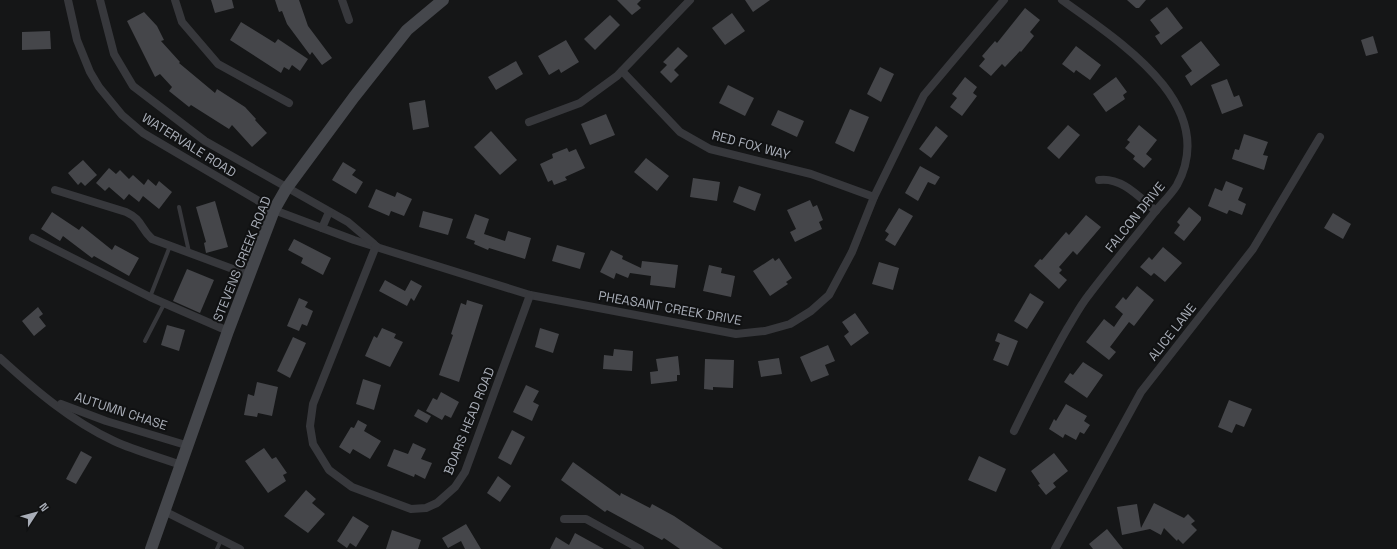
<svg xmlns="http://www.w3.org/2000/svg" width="1397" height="549" font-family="'Space Grotesk',sans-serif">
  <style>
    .building { fill: #45464a }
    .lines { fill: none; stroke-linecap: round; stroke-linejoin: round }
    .lane { stroke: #37383c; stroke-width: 4 }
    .street { stroke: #37383c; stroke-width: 8 }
    .secondary { stroke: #45474c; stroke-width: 12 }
    .labels { text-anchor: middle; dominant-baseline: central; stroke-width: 4; stroke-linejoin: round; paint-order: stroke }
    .street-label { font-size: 13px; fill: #a8adb7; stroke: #101112 }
  </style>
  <rect width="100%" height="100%" fill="#151617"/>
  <g class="building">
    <polygon points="211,0 232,0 234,8 215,13"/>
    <polygon points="275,0 299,0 308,26 332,58 322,65 312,52 310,55 287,24 282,11 279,12"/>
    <polygon points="617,0 641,0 637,4 641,8 632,15"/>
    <polygon points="745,0 770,0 753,12"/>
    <polygon points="1127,0 1146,0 1139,8 1136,8"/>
    <polygon points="1167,7 1183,28 1161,45 1155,36 1160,33 1150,20"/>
    <polygon points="1025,8 1040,20 1030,32 1034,36 1021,52 1020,51 1005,67 1002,64 991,76 979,66 985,59 982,56 995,41 997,43"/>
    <polygon points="144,12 157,26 164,40 161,41 180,62 179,63 215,93 217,89 245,107 256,119 255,120 267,133 252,147 232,125 229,129 191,105 189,107 169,91 172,87 160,74 155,77 127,21"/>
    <polygon points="732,13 745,31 725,45 712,28"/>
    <polygon points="610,15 620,25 595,50 584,39"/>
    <polygon points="241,22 275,43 278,39 308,59 300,71 292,65 289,70 284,67 281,73 230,40"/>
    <polygon points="50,31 51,49 22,50 22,32"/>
    <polygon points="1373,36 1378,53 1366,56 1361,40"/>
    <polygon points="566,40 579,62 561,73 559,69 549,75 538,56"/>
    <polygon points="1201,41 1220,65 1191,86 1185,76 1192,71 1181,56"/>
    <polygon points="1076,46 1101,65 1090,80 1076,70 1074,73 1062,64"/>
    <polygon points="678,47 688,56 674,70 679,75 671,83 660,72 667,65 663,62"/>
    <polygon points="516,61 523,74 496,90 488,77"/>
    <polygon points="880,67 894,74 881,102 867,94"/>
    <polygon points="965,77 977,87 973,93 977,96 962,116 950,107 957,98 952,94"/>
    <polygon points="1116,77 1127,92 1123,95 1125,99 1106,112 1093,94"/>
    <polygon points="1227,79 1234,97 1239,95 1243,106 1222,114 1211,85"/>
    <polygon points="728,85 754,98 745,116 719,103"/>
    <polygon points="425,100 429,127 413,130 409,103"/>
    <polygon points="850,109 869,117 854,152 835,143"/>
    <polygon points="778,110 804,121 797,137 771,125"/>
    <polygon points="606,114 615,135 590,145 581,124"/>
    <polygon points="1068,125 1080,135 1059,159 1047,148"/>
    <polygon points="1139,125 1157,140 1146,154 1152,159 1144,168 1133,159 1135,156 1125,148 1130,142 1127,140"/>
    <polygon points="936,126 948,136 931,158 919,149"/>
    <polygon points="491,131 517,160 500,175 474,147"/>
    <polygon points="1244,134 1268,142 1263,155 1268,156 1264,170 1232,159 1235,149 1239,150"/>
    <polygon points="567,148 569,152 576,149 585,168 565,177 567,180 554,185 552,180 548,182 540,164 553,158 552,154"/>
    <polygon points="646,158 669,176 657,191 634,172"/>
    <polygon points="83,160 97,175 85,186 81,182 78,185 68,173"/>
    <polygon points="343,162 356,170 352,175 363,182 356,194 332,180"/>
    <polygon points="920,166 940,177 935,185 928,182 918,201 905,193"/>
    <polygon points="109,168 116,174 120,170 129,179 133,175 144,185 148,179 156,186 159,181 172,192 159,209 143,196 139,202 129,194 124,200 109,187 105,191 96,183"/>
    <polygon points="693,178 720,182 717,201 690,197"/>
    <polygon points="1226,181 1243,188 1238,200 1246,204 1242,215 1229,210 1227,214 1208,206 1215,188 1222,191"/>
    <polygon points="739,186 761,194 755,211 733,202"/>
    <polygon points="376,189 395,197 397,192 412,199 404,216 391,211 389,216 368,207"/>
    <polygon points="810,200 813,207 817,205 823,220 819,222 822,229 795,242 790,232 796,229 787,210"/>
    <polygon points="215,201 228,247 206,253 204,243 206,242 196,207"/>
    <polygon points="1189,207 1201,217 1201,220 1184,241 1174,233 1180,225 1177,222"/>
    <polygon points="899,208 913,216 895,246 885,240 889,234 885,231"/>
    <polygon points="423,211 453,219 448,235 419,227"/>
    <polygon points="52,212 79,230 82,226 112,250 115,245 139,258 129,276 94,256 92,258 63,236 60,241 41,229"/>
    <polygon points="1333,213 1351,224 1343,239 1324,228"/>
    <polygon points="475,214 489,219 484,234 505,241 508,231 531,238 525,259 489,248 488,250 474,244 475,241 466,238"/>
    <polygon points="1086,215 1101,227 1077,255 1073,251 1059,267 1062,270 1059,273 1067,280 1059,289 1034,266 1040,259 1042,260 1066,232 1069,235"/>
    <polygon points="294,239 331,258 323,275 301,263 303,258 288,250"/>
    <polygon points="557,245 585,253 580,269 552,261"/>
    <polygon points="1163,247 1182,263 1165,282 1154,273 1151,276 1140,267 1149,257 1152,260"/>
    <polygon points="611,250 623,256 622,259 641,268 642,261 678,265 675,288 650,285 651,276 630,273 628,278 616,273 614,279 600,272"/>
    <polygon points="773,258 775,261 779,258 792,278 786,282 788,284 770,296 753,271"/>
    <polygon points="879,262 899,268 893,290 872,284"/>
    <polygon points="709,265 722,268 721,273 735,276 731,297 703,291"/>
    <polygon points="187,269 214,280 200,313 173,301"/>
    <polygon points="385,280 405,291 411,280 422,286 414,301 411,298 407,306 379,291"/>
    <polygon points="1137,286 1154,300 1134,326 1129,322 1110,347 1116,352 1109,360 1086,342 1104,319 1114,327 1123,314 1115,307 1123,297 1126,300"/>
    <polygon points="1030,293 1044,302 1027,329 1014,321"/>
    <polygon points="299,298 308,302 305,307 313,311 307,326 302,324 299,331 287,326"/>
    <polygon points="467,300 483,305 459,382 439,375 453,335 451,334 461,303 466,305"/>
    <polygon points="38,307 43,314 39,317 46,326 34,336 22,321"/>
    <polygon points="855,313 869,333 851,346 844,336 849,332 842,322"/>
    <polygon points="167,325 185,330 179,351 161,345"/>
    <polygon points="382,328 396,334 394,338 403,342 390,367 365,356 374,336 377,338"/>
    <polygon points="540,328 559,334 553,353 535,347"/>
    <polygon points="998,333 1018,341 1008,366 993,360 1000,343 995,341"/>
    <polygon points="293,337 306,343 290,378 277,371"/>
    <polygon points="828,345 835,361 825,365 829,375 811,382 800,357"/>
    <polygon points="614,349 633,351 632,371 603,369 604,355 613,356"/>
    <polygon points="678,356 680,375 677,375 677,381 651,384 650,372 658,371 656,359"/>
    <polygon points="779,358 782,374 761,377 758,361"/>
    <polygon points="705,359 734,360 733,388 713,387 713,390 704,389"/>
    <polygon points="1083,362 1103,375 1087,398 1064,382 1070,373 1073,375"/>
    <polygon points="363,379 381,385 374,410 356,404"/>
    <polygon points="257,382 278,387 272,416 258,413 257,417 244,415 248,394 254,396"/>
    <polygon points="526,385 539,391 533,402 539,405 532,421 513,412"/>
    <polygon points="441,392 459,402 451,418 445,415 442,420 426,411 433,398 437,400"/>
    <polygon points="1229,400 1252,409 1244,427 1236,424 1232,433 1218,427"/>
    <polygon points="1066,404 1087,416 1084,421 1090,425 1084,434 1080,432 1076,440 1065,434 1063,438 1049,429 1054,419 1056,421"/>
    <polygon points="418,409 431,416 427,423 414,416"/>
    <polygon points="358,420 367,425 364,431 381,441 370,459 353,449 350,454 339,447 351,427 354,428"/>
    <polygon points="512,430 525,437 511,465 498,458"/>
    <polygon points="413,443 426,449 421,459 432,463 425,479 415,474 414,477 387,466 394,449 408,454"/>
    <polygon points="264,448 272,459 276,457 287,473 283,475 286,481 268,493 245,461"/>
    <polygon points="81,451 92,457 76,484 66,479"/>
    <polygon points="1054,453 1068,471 1053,483 1056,487 1046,495 1038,485 1040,484 1031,471"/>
    <polygon points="979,456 1006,469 996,492 968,480"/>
    <polygon points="573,462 620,496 621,493 650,508 652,504 674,516 723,549 680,549 664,538 662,540 607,510 605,512 561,480"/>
    <polygon points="498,476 511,486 500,502 487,493"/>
    <polygon points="306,490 316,499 312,503 325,514 308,533 284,516"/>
    <polygon points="1154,503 1184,518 1188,514 1195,521 1191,524 1197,530 1183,544 1178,539 1177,541 1164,528 1161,535 1150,529 1122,535 1117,507 1137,504 1141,528"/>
    <polygon points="353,516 369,526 356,547 350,543 347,548 337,541"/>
    <polygon points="466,524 481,549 465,549 461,541 448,548 442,538"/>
    <polygon points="1107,529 1123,549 1093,549 1089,544"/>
    <polygon points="392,530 421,540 418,549 386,549"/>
    <polygon points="575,533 604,549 550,549 556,537 569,545"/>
  </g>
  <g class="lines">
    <g class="lane">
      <polyline points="179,207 189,252"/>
      <polyline points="150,297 170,246"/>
      <polyline points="145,341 164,304"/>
      <polyline points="217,549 221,540"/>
    </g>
    <g class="street">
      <polyline points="68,0 77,40 90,72 99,87 122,115 143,133 274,210 354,240 530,295 736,334 765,331 790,324 811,311 829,295 852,252 874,197 924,95 1004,0"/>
      <polyline points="100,0 114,54 133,86 205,141 348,222 374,244"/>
      <polyline points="175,0 182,22 218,64 289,103"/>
      <polyline points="342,0 349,20"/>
      <polyline points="622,71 680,132 710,149 811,174 874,197"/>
      <polyline points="529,122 580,103 617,76 690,0"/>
      <path d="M1099,180C1122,177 1139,197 1156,211"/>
      <path d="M55,190L126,212C143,220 139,227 152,239L249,275"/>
      <polyline points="322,228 329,212"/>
      <polyline points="33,238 150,297 228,331"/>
      <polyline points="376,246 313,404 310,426 313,444 329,470 352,487 411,509 426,508 437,503 455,487 465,472 530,295"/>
      <path d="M0,358C35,390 71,421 114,441C136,451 159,457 181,465"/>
      <polyline points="61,404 106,421 189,446"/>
      <path d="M1014,431C1031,396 1048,362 1067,329C1074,318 1080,306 1088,296C1109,268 1132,241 1154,213C1161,204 1171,195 1177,185C1221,104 1117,40 1062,0"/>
      <polyline points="164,511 240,549"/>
      <polyline points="564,519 586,519 640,549"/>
      <polyline points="1055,549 1141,392 1253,249 1320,137"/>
    </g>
    <polyline class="secondary" points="151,549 228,331 274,210 286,189 354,97 407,30 443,0"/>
  </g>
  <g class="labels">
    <g class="street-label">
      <text transform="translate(189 145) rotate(32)">WATERVALE ROAD</text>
      <text transform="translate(751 145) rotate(15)">RED FOX WAY</text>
      <text transform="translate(1135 217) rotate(-51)">FALCON DRIVE</text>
      <text transform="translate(242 259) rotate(-68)">STEVENS CREEK ROAD</text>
      <text transform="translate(670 308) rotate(10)">PHEASANT CREEK DRIVE</text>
      <text transform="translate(1172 332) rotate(-52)">ALICE LANE</text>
      <text transform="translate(121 411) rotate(18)">AUTUMN CHASE</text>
      <text transform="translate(469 421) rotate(-68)">BOARS HEAD ROAD</text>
    </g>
  </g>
  <g transform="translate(36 513) rotate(54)" stroke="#101112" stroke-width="3" paint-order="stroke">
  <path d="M0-3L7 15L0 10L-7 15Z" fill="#a8adb7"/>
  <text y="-6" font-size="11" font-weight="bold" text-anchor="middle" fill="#a8adb7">N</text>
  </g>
</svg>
